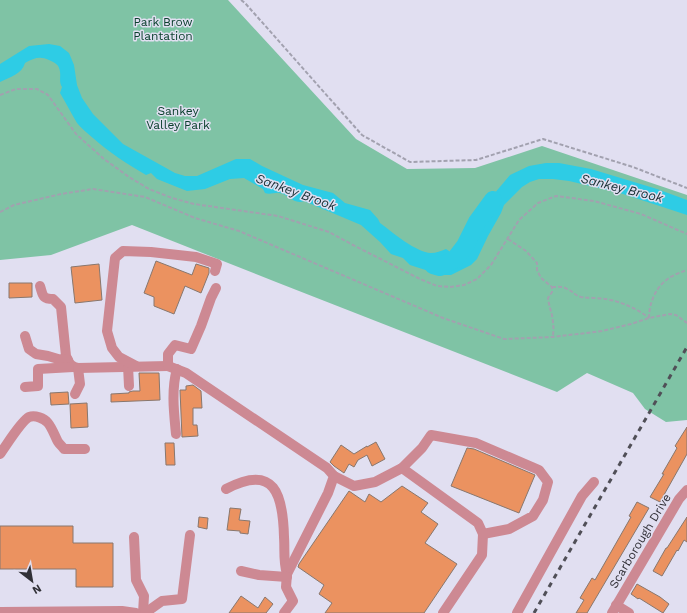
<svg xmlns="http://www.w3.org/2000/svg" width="687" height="613" font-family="'Work Sans',sans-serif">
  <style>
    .green { fill: #7fc3a5 }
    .water { fill: #2ecce5 }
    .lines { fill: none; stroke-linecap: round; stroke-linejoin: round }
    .river { stroke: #2ecce5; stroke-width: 18 }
    .building { fill: #eb9260; stroke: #88776e }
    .path { stroke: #a2a1af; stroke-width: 2; stroke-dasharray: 4 2; stroke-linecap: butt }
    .minor { stroke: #cd8993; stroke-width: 10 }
    .rail { stroke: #504f57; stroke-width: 3; stroke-dasharray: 5 5; stroke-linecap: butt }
    .labels { text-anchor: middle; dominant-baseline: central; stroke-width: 3; stroke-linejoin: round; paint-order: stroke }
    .park-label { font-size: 12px; fill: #0b402e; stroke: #e1dff1 }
    .street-label { font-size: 12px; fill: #313037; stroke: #e1dff1 }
    .water-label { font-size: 13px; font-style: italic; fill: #172f34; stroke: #e1dff1 }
  </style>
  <rect width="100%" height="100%" fill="#e1dff1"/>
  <polygon class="green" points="0,0 228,0 356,139 407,169 475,168 542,146 687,195 687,420 666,422 645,409 633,393 587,373 557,392 276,282 132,225 51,255 0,260"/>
  <path class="water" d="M49,44L60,46L69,53L74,65L77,85L82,98L93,114L123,144L175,173L185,176H197L236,159H250L262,166L303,185L333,193L345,203L370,210L378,219L380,223C392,232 417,253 431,253C436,253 441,251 446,249L449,251L457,260H461L466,257L469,251L471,243L481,213L494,194L510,175L529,166L546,163H559L591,169L657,189L687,200V215L620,193L569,181L553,179H539L530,182L522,187L504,205L501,213L488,236L477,259L471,265L451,275H441L410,265L403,258L391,254L380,242L361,225L304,201C294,205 289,195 280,193C275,192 270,195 265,193L263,189L244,178L230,179L205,189L187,191L157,179L151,173L146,175C127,164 109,152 93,138C87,133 81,128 77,123C71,113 66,103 60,93L62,87C58,81 62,75 59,68C58,64 53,62 49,60C40,56 34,58 25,63C22,74 10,77 0,82V64L29,46Z"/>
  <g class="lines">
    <polyline class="river" points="433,265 440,267 455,259 465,246 477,222 493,200"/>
  </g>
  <g class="building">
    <polygon points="156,261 192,275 196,264 209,268 209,273 201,293 185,286 174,314 154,306 154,297 144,293"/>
    <polygon points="99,264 102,300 75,303 71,267"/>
    <polygon points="9,283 32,283 32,297 9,298"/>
    <polygon points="139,373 159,373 160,400 111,402 111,394 129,393 129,392 133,391 140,391"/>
    <polygon points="193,385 201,391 202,408 193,408 193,425 197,425 198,436 182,437 180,390 186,390 186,386"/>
    <polygon points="68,392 69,404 51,405 50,393"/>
    <polygon points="87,403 88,427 71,428 70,404"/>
    <polygon points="687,427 687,454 660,502 650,497 664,474 662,474 677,448 675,446"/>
    <polygon points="376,442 385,459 372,466 367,455 358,460 354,467 349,464 344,473 334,466 330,462 341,445 354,454 367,446 367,447"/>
    <polygon points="165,443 174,443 175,465 166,465"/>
    <polygon points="467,448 474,449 535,475 519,513 451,486"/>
    <polygon points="402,486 428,503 421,512 438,524 425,543 457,564 424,613 325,613 332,603 319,594 324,585 298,567 299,564 349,491 365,502 369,494 381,502"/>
    <polygon points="637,502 649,508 587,613 576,613 584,600 580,598 592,578 595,580 631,517 629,516"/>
    <polygon points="230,508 241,509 239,520 250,521 248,534 240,533 240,531 227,530"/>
    <polygon points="199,517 208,518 207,529 198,527"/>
    <polygon points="687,517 687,542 684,540 678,551 677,550 662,576 653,571 666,548 667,548"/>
    <polygon points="0,526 73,526 73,543 113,543 113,587 76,587 76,569 0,569"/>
    <polygon points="637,584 660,597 669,604 663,613 639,598 638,599 631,594"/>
    <polygon points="241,596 258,608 265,597 273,604 266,613 229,613"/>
  </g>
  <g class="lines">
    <g class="path">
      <polyline points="241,0 245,3 362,135 410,162 476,160 543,139 633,167 687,188"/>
      <polyline points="0,95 16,89 37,89 48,95 76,134 104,159 129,177 149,189 172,198 194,204 278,216 329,232 353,245 420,279 437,286 450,287 464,285 477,279 491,265 519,220 538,203 556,196 594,201 641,214 687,234"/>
      <polyline points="0,212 14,205 61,194 93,189 145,197 195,218 239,231 443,318 504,339 553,337 602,331 631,324 649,318 670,314 676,315 687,323"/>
      <path d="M508,239L526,251L537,263V270L541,278L552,287V292L548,298C549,307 553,315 553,324C554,328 553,333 553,337"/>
      <path d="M552,287C557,287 563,286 567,289C573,291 574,295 581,297C589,298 598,298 606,299C622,302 636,308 649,318"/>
      <path d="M649,318C649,305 654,291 664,282C670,276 679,273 687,270"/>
    </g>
    <g class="minor">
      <path d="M40,286C43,295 42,299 53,299L61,307L66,356C69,363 71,367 78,368L168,366"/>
      <polyline points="216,288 211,298 201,326 191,349 175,345 168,354 168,366 186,373 327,468 334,476 328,493 287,574 286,587 293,601 284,613"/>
      <polyline points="25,336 29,349 36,354 48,356 58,359 68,360"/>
      <polyline points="128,366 129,386"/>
      <polyline points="136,366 119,357 112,348 107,331 115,258 123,251 151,252 196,257 217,264 215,271"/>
      <polyline points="25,387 38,386 38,369 73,367"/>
      <polyline points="75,394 80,384 78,368"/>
      <path d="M176,434C174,413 171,390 177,369"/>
      <path d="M0,454C6,446 21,421 29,417C35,415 44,418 48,423C52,428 54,434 57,440C58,443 62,446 64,449H85"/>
      <polyline points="402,468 478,523 483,534 482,555 443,613"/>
      <polyline points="334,476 354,486 375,482 402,468 422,448 431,435 476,443 539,470 548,482 543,500 533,516 509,529 483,534"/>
      <path d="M226,489C275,463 283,495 284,537C285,550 283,561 287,574"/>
      <polyline points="134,537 136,580 144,596 143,613"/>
      <polyline points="241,571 259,575 287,577"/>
      <polyline points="616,605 629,613"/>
      <polyline points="0,612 122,611 136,613"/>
      <polyline points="145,613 162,601 182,599 190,535"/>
      <polyline points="517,613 582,496 594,482"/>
      <polyline points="612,613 679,499 687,490"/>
    </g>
    <polyline class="rail" points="534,613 687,347"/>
  </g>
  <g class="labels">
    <g class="park-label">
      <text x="163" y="22">Park Brow<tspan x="163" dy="14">Plantation</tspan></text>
      <text x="178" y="111">Sankey<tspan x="178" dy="14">Valley Park</tspan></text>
    </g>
    <g class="street-label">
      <text transform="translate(640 541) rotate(-59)">Scarborough Drive</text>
    </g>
    <g class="water-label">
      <text transform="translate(622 188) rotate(14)">Sankey Brook</text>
      <text transform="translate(296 192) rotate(20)">Sankey Brook</text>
    </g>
  </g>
  <g transform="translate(32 581) rotate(149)" stroke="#e1dff1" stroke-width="3" paint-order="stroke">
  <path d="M0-3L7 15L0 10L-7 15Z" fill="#313037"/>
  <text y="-6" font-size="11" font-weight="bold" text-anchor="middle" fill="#313037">N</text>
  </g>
</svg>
